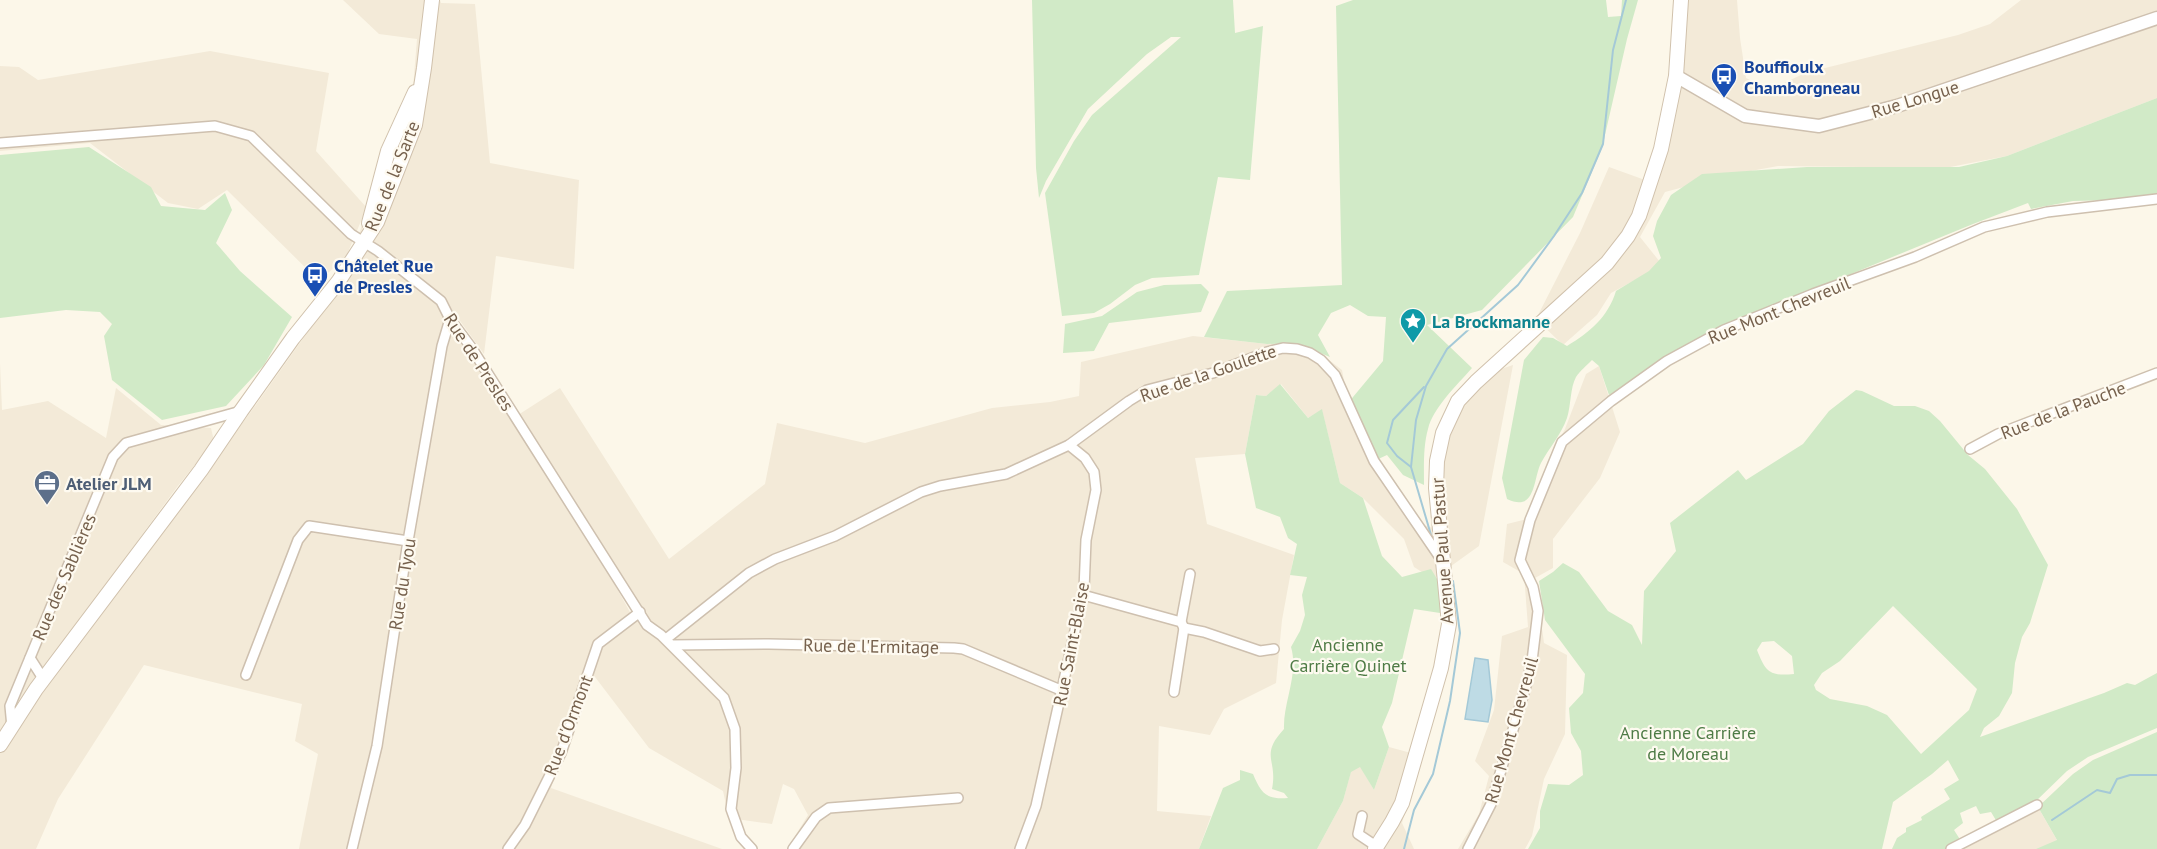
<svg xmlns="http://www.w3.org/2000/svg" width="2157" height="849" font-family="'PT Sans',sans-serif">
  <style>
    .residential { fill: #f3ead8 }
    .green { fill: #d1eac7; fill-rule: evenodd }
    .water { fill: #bedbe5; stroke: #a4c9d7; stroke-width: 1.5 }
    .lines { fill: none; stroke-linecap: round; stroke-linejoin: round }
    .stream { stroke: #a4c9d7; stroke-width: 2 }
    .minor-casing { stroke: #cec0af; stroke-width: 12 }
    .tertiary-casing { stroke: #cec0af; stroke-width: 15 }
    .secondary-casing { stroke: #d0c1ac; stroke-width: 16 }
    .minor { stroke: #fff; stroke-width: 9 }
    .tertiary { stroke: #fff; stroke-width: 12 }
    .secondary { stroke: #fff; stroke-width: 14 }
    .labels { text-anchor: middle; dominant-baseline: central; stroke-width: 4.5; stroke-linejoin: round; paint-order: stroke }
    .transit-label { font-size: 18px; font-weight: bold; fill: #164399; stroke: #fefaf0; text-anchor: start }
    .street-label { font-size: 18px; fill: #76614d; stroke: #fefaf0 }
    .culture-label { font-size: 18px; font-weight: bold; fill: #0d838f; stroke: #fefaf0; text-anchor: start }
    .service-label { font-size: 18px; font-weight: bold; fill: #4e5e75; stroke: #fefaf0; text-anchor: start }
    .park-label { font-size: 18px; fill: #4e7b45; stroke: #fefaf0 }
  </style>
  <rect width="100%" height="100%" fill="#fcf7e9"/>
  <g class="residential">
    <polygon points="343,0 440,0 441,3 475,4 490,163 579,180 574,269 496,256 484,354 442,296 359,235 366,209 346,257 319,281 227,190 198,209 168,203 90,143 0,151 0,66 19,67 38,80 210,51 329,73 316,151 367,208 413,88 417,39 379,34"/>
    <polygon points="1683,0 1737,0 1740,38 1746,78 1770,90 1805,73 1958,35 1990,24 2021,0 2157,0 2157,98 2007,156 1945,168 1778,166 1729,175 1665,192 1640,237 1660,262 1648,273 1611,293 1597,315 1563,345 1536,319 1580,233 1609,167 1645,180 1661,168"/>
    <polygon points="366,250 428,292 459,335 589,538 631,614 595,644 551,788 722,849 299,849 318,754 295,741 302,704 144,665 58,799 36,849 0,849 0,753 42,686 250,413"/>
    <polygon points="1193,336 1267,344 1296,343 1320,353 1342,370 1348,403 1366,445 1421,524 1436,529 1441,459 1459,405 1498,370 1513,365 1479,546 1433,579 1414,567 1404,539 1363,498 1340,483 1322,410 1308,418 1281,384 1266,396 1256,395 1245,454 1195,458 1207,524 1294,555 1282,620 1276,683 1224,709 1210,735 1159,726 1157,811 1211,816 1199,849 787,849 808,815 794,789 783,784 772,824 729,818 723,791 649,748 592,673 600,646 639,616 518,415 560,388 669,559 765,484 777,423 865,443 992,408 1050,402 1079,396 1081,362"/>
    <polygon points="0,363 2,410 48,401 106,438 116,388 161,425 211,428 214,441 177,487 89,607 0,739"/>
    <polygon points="1599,366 1620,432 1600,478 1553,539 1553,568 1535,578 1544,643 1567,655 1565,734 1544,779 1532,836 1525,849 1458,849 1479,814 1489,776 1475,761 1494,710 1502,636 1528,627 1524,574 1503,562 1507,524 1527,519 1548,461 1565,429 1586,374"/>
    <polygon points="1389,747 1422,756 1402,823 1414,849 1317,849 1343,801 1351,771 1360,766 1374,790"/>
    <polygon points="2035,802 2062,849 1947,849"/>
  </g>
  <g class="green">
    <polygon points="1032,0 1233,0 1235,33 1263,26 1250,180 1218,177 1199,275 1152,278 1135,285 1110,304 1094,313 1062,316 1045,193 1074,141 1092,115 1181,37 1171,37 1147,54 1088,109 1046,181 1039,198 1036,168"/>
    <path d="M1353,0H1606L1608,17L1621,16L1622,0H1638L1627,39L1602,148L1573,217L1482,310L1427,325L1472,368C1457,385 1433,408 1428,429C1423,447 1424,467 1424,485L1403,475L1387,455L1374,461L1348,403L1383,361L1386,317L1368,316L1350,305L1331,313L1318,335L1330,357L1296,343L1267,344L1204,337L1227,291L1342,285L1336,6Z"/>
    <path d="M2157,98V199L2073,201L2031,209L2028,203L1973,224L1707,333L1609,395L1599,366L1592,360C1587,365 1580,371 1576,377C1570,388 1571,406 1567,418C1561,435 1549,448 1541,463C1533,479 1536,513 1507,499L1502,478L1524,360L1543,337L1553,338L1567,346C1590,332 1608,317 1616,291L1649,271L1661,258L1653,236L1657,221L1671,195L1702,174L1807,167H1959L2007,156Z"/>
    <polygon points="89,147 151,187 161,206 205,210 225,193 232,210 216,243 240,271 292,317 264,365 226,406 162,420 112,380 104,336 112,324 100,312 66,310 0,318 0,155"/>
    <polygon points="1201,284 1209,292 1201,312 1109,323 1094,351 1063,353 1065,324 1102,316 1137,292 1164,285"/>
    <path d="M1280,384L1308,418L1322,409L1340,483L1363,498L1382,556L1402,577L1431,569L1440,584V613L1414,609L1392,703L1382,727L1389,747L1374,790L1360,767L1351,772L1343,801L1317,849H1199L1223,788L1240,780V770L1253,774C1261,793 1266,800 1288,798L1284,793L1272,789C1278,759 1259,756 1284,729C1283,702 1299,674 1291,647L1300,631L1305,615L1302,595L1307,577L1290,575L1297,544L1288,538L1280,517L1256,508L1245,454L1256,395L1266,396Z"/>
    <path d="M1856,390L1862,391L1894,406H1915L1929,411L1940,421L1968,455L1985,469L2017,509L2048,565L2030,623L2022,637L2015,663L2012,693L1999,716L1984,728L1980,737L2104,693L2127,683L2135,685L2157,673V728L2088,757L2067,771L2035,802L1997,822L1991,812L1980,814L1976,806L1960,813L1963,823L1954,830L1961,841L1947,849H1892L1897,838L1906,832V828L1922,820L1921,817L1950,799L1944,789L1959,780L1948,760L1932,774L1893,802L1882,849H1528L1540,828V811L1548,784L1569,785L1583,775L1581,751L1571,733L1569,708L1583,693L1585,674L1545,620L1539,581L1553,572L1563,563L1579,572L1608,611L1632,625L1642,645L1644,591L1676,551L1670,523L1738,470L1746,480L1803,444L1829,411ZM1893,606L1977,689L1969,710L1921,754L1887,715L1867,706L1830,699L1816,690L1814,685L1822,673L1840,661ZM1774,641L1792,656L1794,674C1770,676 1766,673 1757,650L1762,642Z"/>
    <polygon points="2157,732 2157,849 2036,849 2057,840 2038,807 2073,774 2093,760"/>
  </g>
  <polygon class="water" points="1475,658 1488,660 1492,700 1488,722 1465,719"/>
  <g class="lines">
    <g class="stream">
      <polyline points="1411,467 1397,456 1387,443 1393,420 1424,387"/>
      <polyline points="1431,535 1411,467 1416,420 1426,386 1447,349 1518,285 1554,236 1582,193 1603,144 1613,50 1626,0"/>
      <polyline points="2052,820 2097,790 2110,793 2117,779 2130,775 2157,775"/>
      <polyline points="1404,849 1414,810 1433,774 1450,701 1460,633 1453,581"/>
    </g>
    <g class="minor-casing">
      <g id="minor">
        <polyline points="0,143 215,126 251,136 351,234 378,251 441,301 450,319 471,347 647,625 661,635 724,698 735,729 736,768 731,809 741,837 752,849"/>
        <polyline points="1970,449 1998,434 2157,373"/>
        <polyline points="1083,595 1181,622 1184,628"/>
        <polyline points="1181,622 1190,574"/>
        <polyline points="1184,628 1204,632 1260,651 1274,649"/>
        <polyline points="666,639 749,573 775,559 835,536 921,492 940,486 1006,474 1069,445 1129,401 1147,390 1213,373 1267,352 1283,348 1297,349 1310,353 1321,360 1335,375 1374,461 1441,559"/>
        <polyline points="672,645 769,644 954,648 963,649 1063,691"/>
        <polyline points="30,658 44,680"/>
        <polyline points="246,675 298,540 309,526 408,541"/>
        <polyline points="1174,692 1184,628"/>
        <polyline points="12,727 10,706 113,457 126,443 241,411"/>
        <polyline points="1362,816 1358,834 1376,846"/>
        <polyline points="352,849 377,746 408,541 442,346 450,319"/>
        <polyline points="508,849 525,825 561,753 598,644 640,612"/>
        <polyline points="793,849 816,817 829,808 958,798"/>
        <polyline points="1020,849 1036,806 1084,590 1086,540 1096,490 1094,472 1085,458 1069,445"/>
        <polyline points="1468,849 1491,804 1526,686 1532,661 1538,611 1533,587 1520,560 1530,520 1562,442 1611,401 1667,361 1724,330 1813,294 1915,257 1984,227 2047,212 2157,199"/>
        <polyline points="1951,849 2037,805"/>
      </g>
    </g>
    <g class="tertiary-casing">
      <polyline id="tertiary" points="1676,76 1745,116 1819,126 1897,106 2157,18"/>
    </g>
    <g class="secondary-casing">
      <g id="secondary">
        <polyline points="369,223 388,151 415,92"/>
        <polyline points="0,745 36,689 201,470 241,411 293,338 338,282 377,222 415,125 424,68 432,0"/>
        <polyline points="1375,849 1392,822 1402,803 1441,668 1449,624 1436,488 1437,461 1443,433 1450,418 1458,401 1476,382 1607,263 1628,236 1639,216 1661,149 1676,76 1681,0"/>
      </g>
    </g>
    <use href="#minor" class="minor"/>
    <use href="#tertiary" class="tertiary"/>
    <use href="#secondary" class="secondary"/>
  </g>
  <defs>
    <g id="bus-pin" transform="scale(1.35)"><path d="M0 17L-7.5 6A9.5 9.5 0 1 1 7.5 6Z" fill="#1a4fb4" stroke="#fefaf0"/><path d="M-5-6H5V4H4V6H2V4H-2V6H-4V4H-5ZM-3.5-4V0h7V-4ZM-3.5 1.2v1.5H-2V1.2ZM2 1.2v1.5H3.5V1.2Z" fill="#fff"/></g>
    <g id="sight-pin" transform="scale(1.35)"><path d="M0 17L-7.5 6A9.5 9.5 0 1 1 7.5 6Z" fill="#0f9aa8" stroke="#fefaf0"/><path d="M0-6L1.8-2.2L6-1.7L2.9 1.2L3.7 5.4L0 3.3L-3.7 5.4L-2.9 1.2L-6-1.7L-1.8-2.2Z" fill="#fff"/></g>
    <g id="office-pin" transform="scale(1.35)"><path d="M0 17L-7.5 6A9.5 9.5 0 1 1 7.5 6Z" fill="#5c6f8a" stroke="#fefaf0"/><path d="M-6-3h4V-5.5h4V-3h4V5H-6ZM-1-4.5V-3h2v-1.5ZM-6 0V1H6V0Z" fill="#fff"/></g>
  </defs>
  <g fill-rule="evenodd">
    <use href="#bus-pin" x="1724" y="76"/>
    <use href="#bus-pin" x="315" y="275"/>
    <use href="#sight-pin" x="1413" y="321"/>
    <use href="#office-pin" x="47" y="483"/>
  </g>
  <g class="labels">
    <g class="transit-label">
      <text x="1744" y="66">Bouffioulx<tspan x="1744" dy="21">Chamborgneau</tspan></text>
      <text x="334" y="265">Châtelet Rue<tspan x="334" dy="21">de Presles</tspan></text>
    </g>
    <g class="street-label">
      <text transform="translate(1915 99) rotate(-17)">Rue Longue</text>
      <text transform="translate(392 176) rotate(-68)">Rue de la Sarte</text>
      <text transform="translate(1779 310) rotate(-22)">Rue Mont Chevreuil</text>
      <text transform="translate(479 362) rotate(57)">Rue de Presles</text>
      <text transform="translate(1208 373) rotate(-19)">Rue de la Goulette</text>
      <text transform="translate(2063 410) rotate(-21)">Rue de la Pauche</text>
      <text transform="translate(1442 551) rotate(-94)">Avenue Paul Pastur</text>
      <text transform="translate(64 577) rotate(-67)">Rue des Sablières</text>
      <text transform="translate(402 584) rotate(-81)">Rue du Tyou</text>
      <text transform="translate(1071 644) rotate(-79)">Rue Saint-Blaise</text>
      <text transform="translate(871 646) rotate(1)">Rue de l'Ermitage</text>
      <text transform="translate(568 725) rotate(-69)">Rue d'Ormont</text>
      <text transform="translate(1511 730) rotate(-74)">Rue Mont Chevreuil</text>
    </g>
    <g class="culture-label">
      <text x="1432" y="321">La Brockmanne</text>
    </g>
    <g class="service-label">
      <text x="66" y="483">Atelier JLM</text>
    </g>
    <g class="park-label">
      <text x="1348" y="644">Ancienne<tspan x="1348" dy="21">Carrière Quinet</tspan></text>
      <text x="1688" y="732">Ancienne Carrière<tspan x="1688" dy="21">de Moreau</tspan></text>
    </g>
  </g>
</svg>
